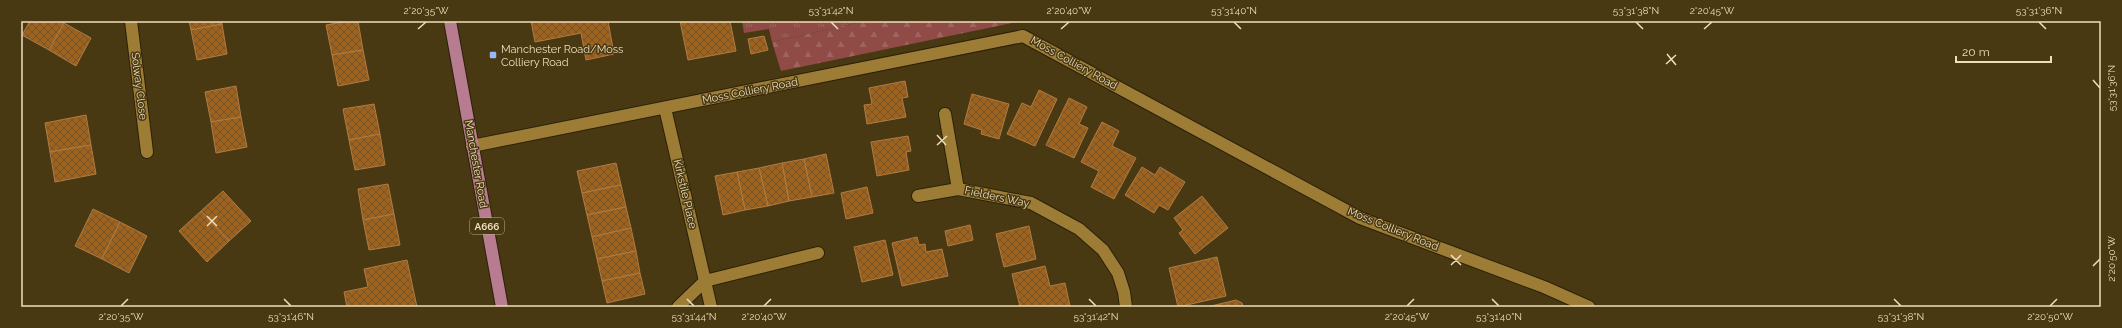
<svg xmlns="http://www.w3.org/2000/svg" width="2122" height="328" font-family="Raleway,sans-serif">
  <style>
    .grass { fill: url(#grass-tufts) }
    .forest { fill: url(#forest-firs) }
    .building { fill: url(#building-cross-hatch); stroke: #b17b44 }
    .lines { fill: none; stroke-linecap: round; stroke-linejoin: round }
    .minor-casing { stroke: #2b210a; stroke-width: 14 }
    .major-casing { stroke: #2b210a; stroke-width: 14 }
    .minor { stroke: #9d7d35; stroke-width: 12 }
    .major { stroke: #b87c91; stroke-width: 12 }
    .ticks { fill: none; stroke: #efdebc; stroke-width: 1.5 }
    .poi-dot { fill: #96b6fd; stroke: #493912; stroke-width: 1.5 }
    .labels { text-anchor: middle; dominant-baseline: central; stroke-width: 3; stroke-linejoin: round; paint-order: stroke }
    .shield { fill: #493912; stroke: #bdac89; stroke-width: 1 }
    .shield-label { font-size: 10px; font-weight: bold; fill: #efdebc }
    .poi-label { font-size: 11px; fill: #efdebc; stroke: #493912; text-anchor: start }
    .street-label { font-size: 11px; fill: #efdebc; stroke: #493912 }
    .neatline { fill: none; stroke: #efdebc; stroke-width: 1.5 }
    .ticks-label { font-size: 10px; text-anchor: middle; fill: #efdebc }
  </style>
  <defs>
    <pattern id="grass-tufts" width="24" height="20" patternUnits="userSpaceOnUse"><rect width="24" height="20" fill="#904b47"/><path d="M3 7l-1-3M5 7V3M7 7l1-3M15 17l-1-3M17 17v-4M19 17l1-3" fill="none" stroke="#a06460"/></pattern>
    <pattern id="forest-firs" width="22" height="20" patternUnits="userSpaceOnUse"><rect width="22" height="20" fill="#904b47"/><path d="M5 1l3.5 6h-7zM16 11l3.5 6h-7z" fill="#a06460"/></pattern>
    <pattern id="building-cross-hatch" width="8" height="8" patternUnits="userSpaceOnUse"><rect width="8" height="8" fill="#9d631e"/><path d="M0 0l8 8M0 8l8-8" fill="none" stroke="#77552a"/></pattern>
  </defs>
  <rect width="100%" height="100%" fill="#493912"/>
  <polygon class="grass" points="742,21 865,21 772,42 769,29 744,33"/>
  <polygon class="forest" points="865,21 1021,21 781,71 772,42"/>
  <g class="building">
    <polygon points="30,21 61,21 64,23 49,50 22,35"/>
    <polygon points="189,21 221,21 222,24 191,30"/>
    <polygon points="348,21 358,21 363,50 332,55 326,25"/>
    <polygon points="531,21 608,21 614,54 586,60 581,33 535,42"/>
    <polygon points="680,21 730,21 736,51 688,60"/>
    <polygon points="64,23 91,38 76,66 49,50"/>
    <polygon points="222,24 227,54 197,60 191,30"/>
    <polygon points="764,36 768,50 751,54 748,39"/>
    <polygon points="363,50 369,80 338,86 332,55"/>
    <polygon points="905,81 908,97 902,98 906,117 867,124 864,105 872,104 869,88"/>
    <polygon points="236,86 241,117 211,122 205,92"/>
    <polygon points="1039,90 1057,99 1035,146 1007,134 1022,103 1031,107"/>
    <polygon points="972,94 1009,104 999,139 981,134 982,130 964,124"/>
    <polygon points="1069,98 1087,107 1079,124 1088,128 1074,158 1046,145"/>
    <polygon points="374,104 380,134 349,140 343,109"/>
    <polygon points="86,115 91,145 50,152 45,123"/>
    <polygon points="241,117 247,147 216,153 211,122"/>
    <polygon points="1102,122 1119,131 1112,146 1136,158 1114,199 1091,187 1099,171 1081,162"/>
    <polygon points="380,134 385,165 355,170 349,140"/>
    <polygon points="908,136 911,151 906,152 909,170 877,176 871,142"/>
    <polygon points="91,145 96,174 55,182 50,152"/>
    <polygon points="826,154 834,193 812,197 804,159"/>
    <polygon points="804,159 812,197 789,201 782,163"/>
    <polygon points="616,163 621,185 582,193 577,171"/>
    <polygon points="782,163 789,201 768,206 759,168"/>
    <polygon points="1142,167 1155,175 1160,167 1185,182 1168,210 1159,205 1154,213 1125,195"/>
    <polygon points="759,168 768,206 745,210 737,172"/>
    <polygon points="737,172 745,210 723,215 715,176"/>
    <polygon points="388,184 394,214 363,220 358,189"/>
    <polygon points="621,185 626,207 587,215 582,193"/>
    <polygon points="867,187 873,213 846,219 841,193"/>
    <polygon points="223,191 251,221 229,241 201,211"/>
    <polygon points="1202,196 1228,228 1195,254 1179,233 1183,230 1174,218"/>
    <polygon points="626,207 631,228 592,237 587,215"/>
    <polygon points="93,209 120,222 102,259 75,246"/>
    <polygon points="201,211 229,241 207,262 179,231"/>
    <polygon points="394,214 400,245 369,250 363,220"/>
    <polygon points="120,222 147,236 129,273 102,259"/>
    <polygon points="970,225 973,240 948,246 945,231"/>
    <polygon points="1029,226 1036,259 1004,267 996,234"/>
    <polygon points="631,228 636,251 597,259 592,237"/>
    <polygon points="917,237 919,245 925,244 926,252 942,249 948,276 902,286 892,243"/>
    <polygon points="885,240 893,275 862,282 854,247"/>
    <polygon points="636,251 640,273 602,281 597,259"/>
    <polygon points="1217,257 1226,296 1178,307 1169,268"/>
    <polygon points="407,260 417,307 347,307 344,292 368,287 364,269"/>
    <polygon points="1045,266 1050,286 1065,283 1070,306 1020,307 1012,274"/>
    <polygon points="640,273 645,294 607,303 602,281"/>
    <polygon points="1236,300 1242,303 1243,307 1207,307"/>
  </g>
  <g class="lines">
    <g class="minor-casing">
      <g id="minor">
        <polyline points="131,21 147,152"/>
        <polyline points="665,108 711,307"/>
        <polyline points="945,114 958,189"/>
        <polyline points="472,146 1023,36 1360,218 1544,287 1589,307"/>
        <polyline points="918,196 958,189 1031,203 1079,229 1103,250 1118,273 1124,292 1126,307"/>
        <polyline points="678,307 705,281 818,253"/>
      </g>
    </g>
    <g class="major-casing">
      <polyline id="major" points="450,21 502,307"/>
    </g>
    <use href="#minor" class="minor"/>
    <use href="#major" class="major"/>
  </g>
  <path class="ticks" d="M831,22L838,29M1234,22L1241,29M1636,22L1643,29M2039,22L2046,29M418,29L426,22M1061,29L1069,22M1704,29L1712,22M1667,54L1676,65M1666,64L1676,55M2093,80L2100,88M937,135L946,145M937,145L947,136M207,216L217,226M207,226L217,216M1451,255L1461,265M1451,265L1461,255M2093,266L2100,259M284,299L291,306M687,299L694,306M1089,299L1096,306M1492,299L1499,306M1894,299L1901,306M121,306L128,299M764,306L771,299M1407,306L1414,299M2050,306L2057,299"/>
  <rect class="poi-dot" x="489" y="51" width="8" height="8" rx="2"/>
  <g class="labels">
    <rect class="shield" x="470" y="218" width="34" height="16" rx="3"/>
    <g class="shield-label">
      <text x="487" y="226">A666</text>
    </g>
    <g class="poi-label">
      <text x="501" y="49">Manchester Road/Moss<tspan x="501" dy="13">Colliery Road</tspan></text>
    </g>
    <g class="street-label">
      <text transform="translate(1074 63) rotate(29)">Moss Colliery Road</text>
      <text transform="translate(139 86) rotate(83)">Solway Close</text>
      <text transform="translate(750 91) rotate(-11)">Moss Colliery Road</text>
      <text transform="translate(476 164) rotate(80)">Manchester Road</text>
      <text transform="translate(685 194) rotate(77)">Kirkstile Place</text>
      <text transform="translate(997 197) rotate(12)">Fielders Way</text>
      <text transform="translate(1393 229) rotate(22)">Moss Colliery Road</text>
    </g>
  </g>
  <rect width="2122" height="328" fill="none" stroke="#493912" stroke-width="44"/>
  <path d="M1956 56v6h95v-6" fill="none" stroke="#efdebc" stroke-width="2"/>
  <text x="1962" y="56" font-size="12" fill="#efdebc" stroke="#493912" stroke-width="3" paint-order="stroke">20 m</text>
  <rect x="22" y="22" width="2078" height="284" class="neatline"/>
  <g class="ticks-label">
    <text x="426" y="14">2°20'35"W</text>
    <text x="831" y="14">53°31'42"N</text>
    <text x="1069" y="14">2°20'40"W</text>
    <text x="1234" y="14">53°31'40"N</text>
    <text x="1636" y="14">53°31'38"N</text>
    <text x="1712" y="14">2°20'45"W</text>
    <text x="2039" y="14">53°31'36"N</text>
    <text transform="translate(2111 88) rotate(-90)" y="4">53°31'36"N</text>
    <text transform="translate(2111 259) rotate(-90)" y="4">2°20'50"W</text>
    <text x="121" y="320">2°20'35"W</text>
    <text x="291" y="320">53°31'46"N</text>
    <text x="694" y="320">53°31'44"N</text>
    <text x="764" y="320">2°20'40"W</text>
    <text x="1096" y="320">53°31'42"N</text>
    <text x="1407" y="320">2°20'45"W</text>
    <text x="1499" y="320">53°31'40"N</text>
    <text x="1901" y="320">53°31'38"N</text>
    <text x="2050" y="320">2°20'50"W</text>
  </g>
</svg>
